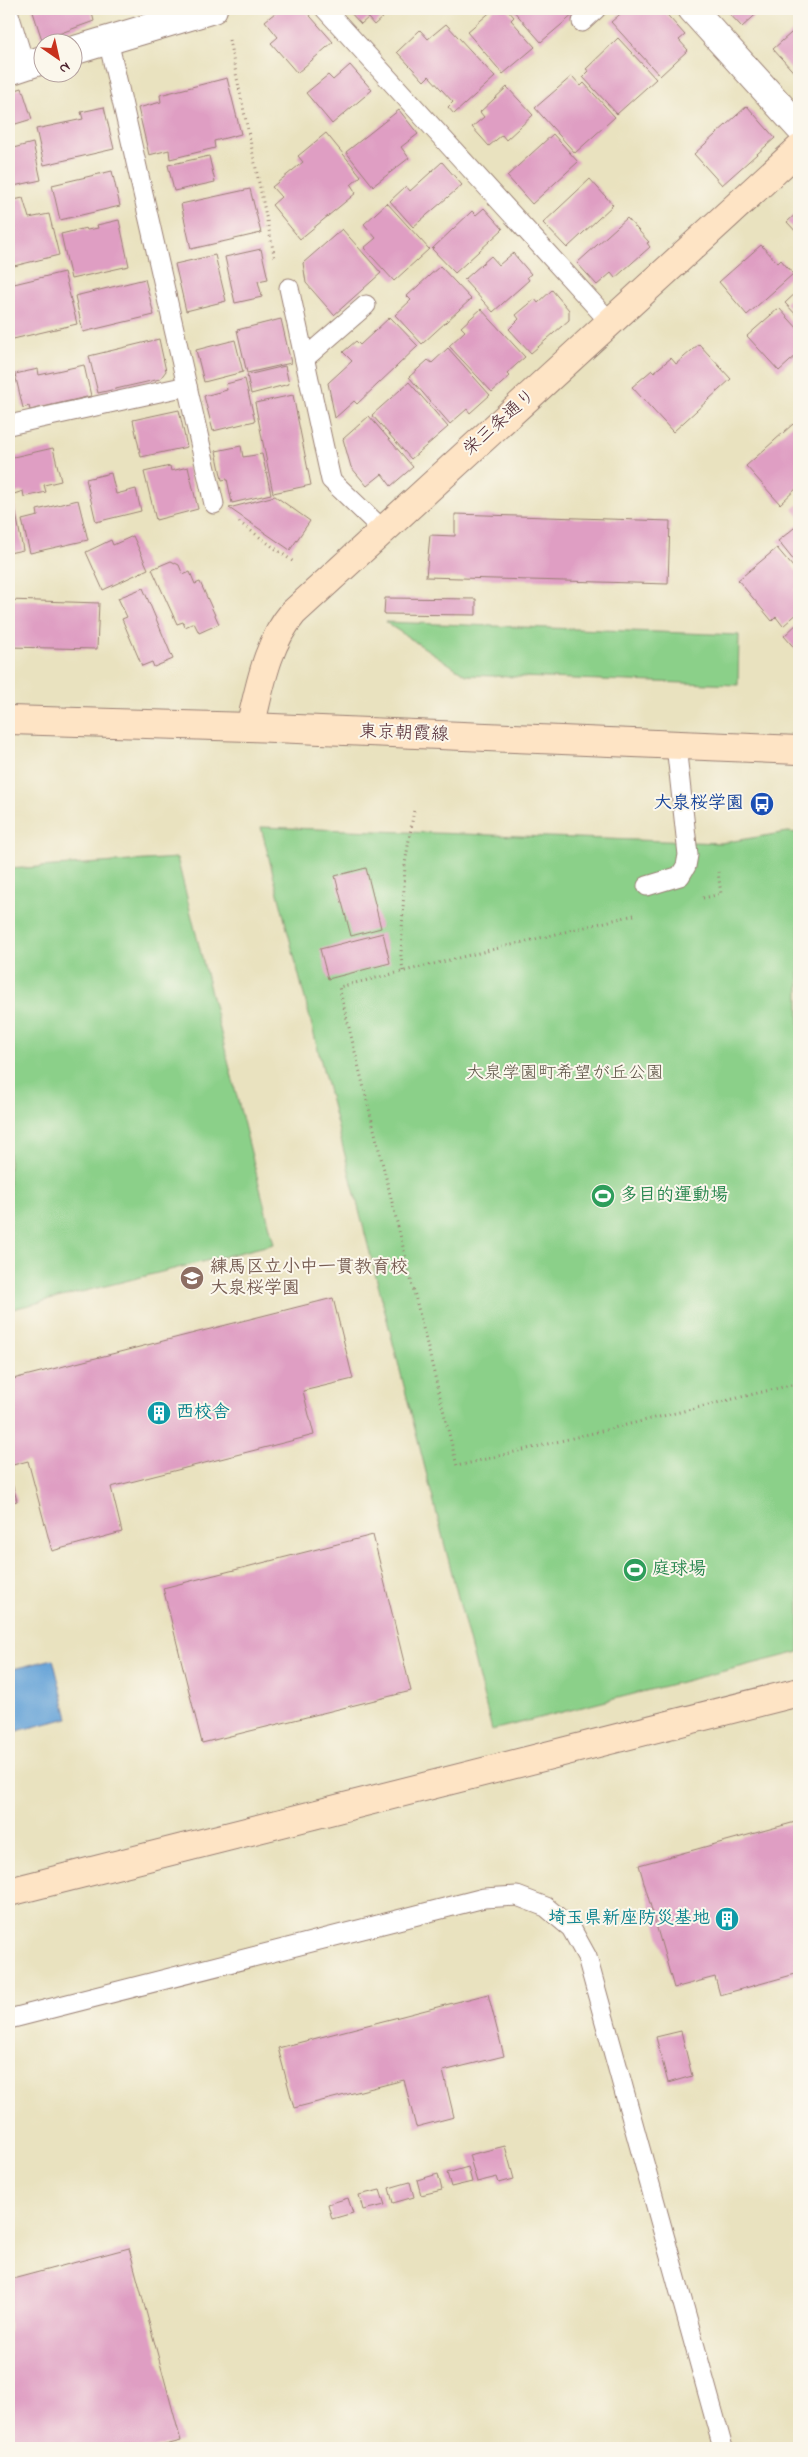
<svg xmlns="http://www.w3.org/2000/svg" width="808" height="2457" font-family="'Indie Flower','Klee One',sans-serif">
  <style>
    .green { fill: #8bd089; stroke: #6a785a }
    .water { fill: #67a4d8; stroke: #586282 }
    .building { fill: #df9ec3 }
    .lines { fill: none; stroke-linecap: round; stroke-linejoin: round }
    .lane-casing { stroke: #9a8075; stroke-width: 21 }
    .street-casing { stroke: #9a8075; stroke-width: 30 }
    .secondary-casing { stroke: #9a8075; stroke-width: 30 }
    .path { stroke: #9a8075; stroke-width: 3; stroke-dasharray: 1 4; stroke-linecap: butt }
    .lane { stroke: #fff; stroke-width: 19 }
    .street { stroke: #fff; stroke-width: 28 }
    .secondary { stroke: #fee4c5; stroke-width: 28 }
    .labels { text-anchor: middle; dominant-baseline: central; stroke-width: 4; stroke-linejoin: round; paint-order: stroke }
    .street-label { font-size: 18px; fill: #4a1f2b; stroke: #fbf7ec }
    .transit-label { font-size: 18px; font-weight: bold; fill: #164399; stroke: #fbf7ec; text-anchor: end }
    .park-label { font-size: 18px; fill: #5e5447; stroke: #fbf7ec }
    .leisure-label { font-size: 18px; font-weight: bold; fill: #27864d; stroke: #fbf7ec; text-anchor: start }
    .education-label { font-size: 18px; font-weight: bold; fill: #785e54; stroke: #fbf7ec; text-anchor: start }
    .culture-label { font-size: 18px; font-weight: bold; fill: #0d838f; stroke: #fbf7ec; text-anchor: start }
  </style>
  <rect width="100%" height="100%" fill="#fbf7ec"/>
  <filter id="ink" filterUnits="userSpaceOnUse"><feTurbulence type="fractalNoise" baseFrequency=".02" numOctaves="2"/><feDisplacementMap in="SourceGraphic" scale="10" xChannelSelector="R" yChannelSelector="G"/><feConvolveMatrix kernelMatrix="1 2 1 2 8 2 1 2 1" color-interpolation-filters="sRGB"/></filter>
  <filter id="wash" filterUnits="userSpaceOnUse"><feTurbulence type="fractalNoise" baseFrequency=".0096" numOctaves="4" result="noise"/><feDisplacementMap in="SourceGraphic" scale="20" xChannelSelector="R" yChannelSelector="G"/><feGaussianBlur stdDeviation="1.12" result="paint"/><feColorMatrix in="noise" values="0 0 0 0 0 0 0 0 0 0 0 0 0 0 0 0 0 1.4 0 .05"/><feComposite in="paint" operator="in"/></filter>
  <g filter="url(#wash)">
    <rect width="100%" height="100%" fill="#e9e2bf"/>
    <g class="green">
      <polygon points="385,622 739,635 738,685 466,675"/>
      <polygon points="261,827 721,843 788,832 799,833 799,1652 492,1730"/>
      <polygon points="177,858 274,1244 9,1310 9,869"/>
    </g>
    <polygon class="water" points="53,1659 68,1718 9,1733 9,1670"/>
    <g id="blocks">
      <g class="building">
        <polygon points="32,9 91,9 94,21 42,40"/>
        <polygon points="107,9 123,9 109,13"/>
        <polygon points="280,9 304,9 333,42 297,73 271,43 278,37 265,21"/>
        <polygon points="347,9 378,9 384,16 374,25 368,18 361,24"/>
        <polygon points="494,9 507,9 514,17 511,20 535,47 503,74 467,32"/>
        <polygon points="512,9 570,9 574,14 541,42"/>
        <polygon points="626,9 662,9 685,35 679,40 688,50 660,76 611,22"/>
        <polygon points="725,9 762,9 742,27"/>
        <polygon points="446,24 495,77 454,114 448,107 453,102 429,76 424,81 397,52 420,30 428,39"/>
        <polygon points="799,26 799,78 773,49"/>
        <polygon points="618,38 656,79 617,114 583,77 589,71 586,69"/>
        <polygon points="350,65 372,90 332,124 306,93 328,75 333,80"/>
        <polygon points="572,76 581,86 584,83 615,117 575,153 535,108"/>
        <polygon points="227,78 241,134 214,141 215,148 170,159 169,150 149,155 138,108 161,102 160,95"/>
        <polygon points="507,87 533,115 506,140 502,135 489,146 472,127 484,117 480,112"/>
        <polygon points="22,88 32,119 9,126 9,92"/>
        <polygon points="747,106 775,138 722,185 694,154"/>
        <polygon points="104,107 114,149 44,165 36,129 83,119 81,112"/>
        <polygon points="399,110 418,134 401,147 409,158 373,186 346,152"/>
        <polygon points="326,133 361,176 351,185 356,193 300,239 272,205 281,197 272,187 303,162 298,156"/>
        <polygon points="553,134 578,162 532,204 507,176"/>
        <polygon points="33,143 41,180 9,187 9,149"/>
        <polygon points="209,156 215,182 174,191 168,165"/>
        <polygon points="442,162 462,185 413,227 390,201 406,186 410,191"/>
        <polygon points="112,171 120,206 60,220 52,185"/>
        <polygon points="590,179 613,205 567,248 543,223"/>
        <polygon points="250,189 261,233 191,249 181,204"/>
        <polygon points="23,198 29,218 49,214 59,255 14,266 13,260 9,261 9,201"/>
        <polygon points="387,203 429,249 394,281 364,248 376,238 364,224"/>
        <polygon points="484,208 503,229 455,273 432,249 472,211 476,215"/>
        <polygon points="799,211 799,235 787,222"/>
        <polygon points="627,218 649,242 647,243 650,247 615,278 611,273 597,285 577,263"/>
        <polygon points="119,220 129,266 71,279 61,234 86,228 87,230 98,228 97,225"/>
        <polygon points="342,229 381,273 334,315 306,283 303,263"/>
        <polygon points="761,245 778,263 781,260 793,274 747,315 719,282"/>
        <polygon points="261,249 268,279 258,281 262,297 235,303 225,257"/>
        <polygon points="513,253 531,274 527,277 529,280 493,312 464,280 491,256 499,265"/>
        <polygon points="215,255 226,301 186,311 175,264"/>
        <polygon points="9,265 14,284 64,272 77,324 9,340"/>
        <polygon points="440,266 471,299 422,344 395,315 411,300 407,296"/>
        <polygon points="145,279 154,315 83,332 75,296"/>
        <polygon points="552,290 569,310 569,320 531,353 509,329 519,319 516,315 535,299 538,303"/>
        <polygon points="799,290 799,318 785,303"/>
        <polygon points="779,308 799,330 799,353 779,371 747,336"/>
        <polygon points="481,309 525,357 507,373 510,376 492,392 449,346 465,331 461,327"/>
        <polygon points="390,317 418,346 357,404 354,401 335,418 328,383 352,361 343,352 356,341 360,345"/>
        <polygon points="281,319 291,363 247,373 237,330"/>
        <polygon points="159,339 166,371 160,379 98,393 89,356"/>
        <polygon points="235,340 243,372 204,382 196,350"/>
        <polygon points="699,344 731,379 673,432 632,387 652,370 654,372 671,358 676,364"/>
        <polygon points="448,348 490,395 470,413 467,409 450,424 409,377 428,360 432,363"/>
        <polygon points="84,365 91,396 30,410 29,406 23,408 15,374 38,369 39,375"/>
        <polygon points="285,366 289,384 251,394 247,375"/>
        <polygon points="245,379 255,421 213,431 204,396 227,390 226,384"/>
        <polygon points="409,382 448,427 411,459 372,415"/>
        <polygon points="293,395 311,485 273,493 255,403"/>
        <polygon points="179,410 187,447 141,457 133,420"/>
        <polygon points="369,416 413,467 391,486 382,474 367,486 351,467 343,439"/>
        <polygon points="793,424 799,430 799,486 780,504 746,466"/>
        <polygon points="241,446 243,457 262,454 271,494 232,503 227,479 222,480 216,451"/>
        <polygon points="53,448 61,481 44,485 46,492 24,497 23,491 11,495 9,458"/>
        <polygon points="170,466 171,471 188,467 198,509 156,520 144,472"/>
        <polygon points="111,473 116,494 136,489 141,511 96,522 86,479"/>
        <polygon points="275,496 310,521 290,550 229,508"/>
        <polygon points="78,500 88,540 30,553 22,520 38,516 37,510"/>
        <polygon points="14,503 23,550 9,553 9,505"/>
        <polygon points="799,504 799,517 793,509"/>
        <polygon points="455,514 670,521 668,584 426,577 430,535 455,536"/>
        <polygon points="799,524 799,567 778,541"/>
        <polygon points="133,536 148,569 103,590 86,552 111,540 113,545"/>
        <polygon points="777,548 799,574 799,585 794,590 799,596 799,612 783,626 776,617 772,621 738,580"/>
        <polygon points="171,561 179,565 183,575 190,572 195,584 200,582 219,624 199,633 194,623 185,627 183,622 177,624 152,569"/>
        <polygon points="143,588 173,659 154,667 152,662 142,666 122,619 127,617 118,598"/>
        <polygon points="385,598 476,599 476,615 384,614"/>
        <polygon points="9,600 99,603 97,649 9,647"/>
        <polygon points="799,622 799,650 798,652 784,636"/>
        <polygon points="366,868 381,928 351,936 335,876"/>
        <polygon points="383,933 390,963 328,979 320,949"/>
        <polygon points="333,1298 353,1379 303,1391 314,1435 111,1487 122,1532 52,1551 28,1461 9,1466 9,1380"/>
        <polygon points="9,1472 17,1501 9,1503"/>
        <polygon points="373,1535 411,1691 202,1743 163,1588"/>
        <polygon points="799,1821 799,1973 720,1995 715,1977 674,1988 639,1865"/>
        <polygon points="488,1994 504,2056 443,2071 454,2117 416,2127 404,2080 294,2108 278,2048"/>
        <polygon points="681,2031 692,2076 668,2083 656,2037"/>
        <polygon points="505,2146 514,2179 499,2183 497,2177 477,2182 469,2155"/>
        <polygon points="468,2167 472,2182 451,2187 447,2173"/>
        <polygon points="438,2174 442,2190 421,2195 417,2180"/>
        <polygon points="410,2182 414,2197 393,2203 389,2188"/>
        <polygon points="380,2190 385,2205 363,2210 359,2195"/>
        <polygon points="348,2198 353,2213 332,2219 328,2204"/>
        <polygon points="129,2248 181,2441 154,2448 9,2448 9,2280"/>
      </g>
    </g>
  </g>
  <g filter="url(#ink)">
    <use href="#blocks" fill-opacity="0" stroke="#9a8075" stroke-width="1"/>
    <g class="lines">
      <g class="lane-casing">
        <g id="lane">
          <polyline points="325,9 610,322"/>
          <polyline points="9,14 25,66"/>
          <polyline points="582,22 596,9"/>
          <polyline points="289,288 331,480 383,530"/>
          <polyline points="305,358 366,305"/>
          <polyline points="187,386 214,504"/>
          <polyline points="9,425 187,386 108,40"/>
          <polyline points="647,886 680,876 686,866 688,855 676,745"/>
          <polyline points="9,2019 484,1898 517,1896 546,1907 571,1928 587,1957 723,2448"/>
        </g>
      </g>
      <g class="street-casing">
        <g id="street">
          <polyline points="692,9 799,127"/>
          <polyline points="72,51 213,9"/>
          <polyline points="9,71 42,60"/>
        </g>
      </g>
      <g class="secondary-casing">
        <g id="secondary">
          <polyline points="9,720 250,727 799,750"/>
          <path d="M250,727C260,688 266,645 293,613L799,149"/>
          <polyline points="9,1892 799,1692"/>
        </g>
      </g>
      <g class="path">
        <polyline points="229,40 275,259"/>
        <polyline points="239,522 295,563"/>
        <polyline points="703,898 721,894 718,872"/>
        <polyline points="634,915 339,987 457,1466 799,1383"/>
        <polyline points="403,971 401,956 405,864 414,810"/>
      </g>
      <use href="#lane" class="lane"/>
      <use href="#street" class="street"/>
      <use href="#secondary" class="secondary"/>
    </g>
  </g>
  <defs>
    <g id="bus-disc" transform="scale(1.25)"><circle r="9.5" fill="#1a4fb4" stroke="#fbf7ec"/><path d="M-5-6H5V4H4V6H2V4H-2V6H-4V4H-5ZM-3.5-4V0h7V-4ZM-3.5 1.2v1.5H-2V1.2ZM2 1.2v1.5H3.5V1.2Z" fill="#fff"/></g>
    <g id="stadium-disc" transform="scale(1.25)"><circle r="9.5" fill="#2e9e5b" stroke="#fbf7ec"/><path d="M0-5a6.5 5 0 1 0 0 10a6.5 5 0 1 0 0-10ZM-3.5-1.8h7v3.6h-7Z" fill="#fff"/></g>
    <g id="school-disc" transform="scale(1.25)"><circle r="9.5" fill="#8d6e63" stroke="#fbf7ec"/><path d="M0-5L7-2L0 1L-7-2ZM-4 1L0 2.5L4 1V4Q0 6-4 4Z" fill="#fff"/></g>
    <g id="building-disc" transform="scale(1.25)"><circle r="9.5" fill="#0f9aa8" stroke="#fbf7ec"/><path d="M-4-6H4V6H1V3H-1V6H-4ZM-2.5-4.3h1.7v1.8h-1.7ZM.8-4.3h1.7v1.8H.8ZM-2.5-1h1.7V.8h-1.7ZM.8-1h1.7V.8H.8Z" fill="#fff"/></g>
  </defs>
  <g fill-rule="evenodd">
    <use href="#bus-disc" x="762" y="804"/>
    <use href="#stadium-disc" x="603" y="1196"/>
    <use href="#school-disc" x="192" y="1278"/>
    <use href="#building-disc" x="159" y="1413"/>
    <use href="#stadium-disc" x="635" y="1570"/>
    <use href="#building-disc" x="727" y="1919"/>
  </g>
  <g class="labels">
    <g class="street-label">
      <text transform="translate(500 423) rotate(-42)">栄三条通り</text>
      <text transform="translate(404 734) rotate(2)">東京朝霞線</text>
    </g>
    <g class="transit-label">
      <text x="744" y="804">大泉桜学園</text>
    </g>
    <g class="park-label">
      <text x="565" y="1074">大泉学園町希望が丘公園</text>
    </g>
    <g class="leisure-label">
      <text x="620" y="1196">多目的運動場</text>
      <text x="652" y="1570">庭球場</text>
    </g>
    <g class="education-label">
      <text x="210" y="1268">練馬区立小中一貫教育校<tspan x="210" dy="21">大泉桜学園</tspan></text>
    </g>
    <g class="culture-label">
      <text x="176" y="1413">西校舎</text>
      <text x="710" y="1919" text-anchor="end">埼玉県新座防災基地</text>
    </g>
  </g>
  <rect width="808" height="2457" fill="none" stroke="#fbf7ec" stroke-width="30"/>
  <g transform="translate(58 58) rotate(146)"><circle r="24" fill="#fbf7ec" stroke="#b4a19f"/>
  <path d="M0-4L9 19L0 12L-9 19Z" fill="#c8321e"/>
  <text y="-8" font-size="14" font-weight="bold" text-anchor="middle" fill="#4a1f2b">N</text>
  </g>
</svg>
